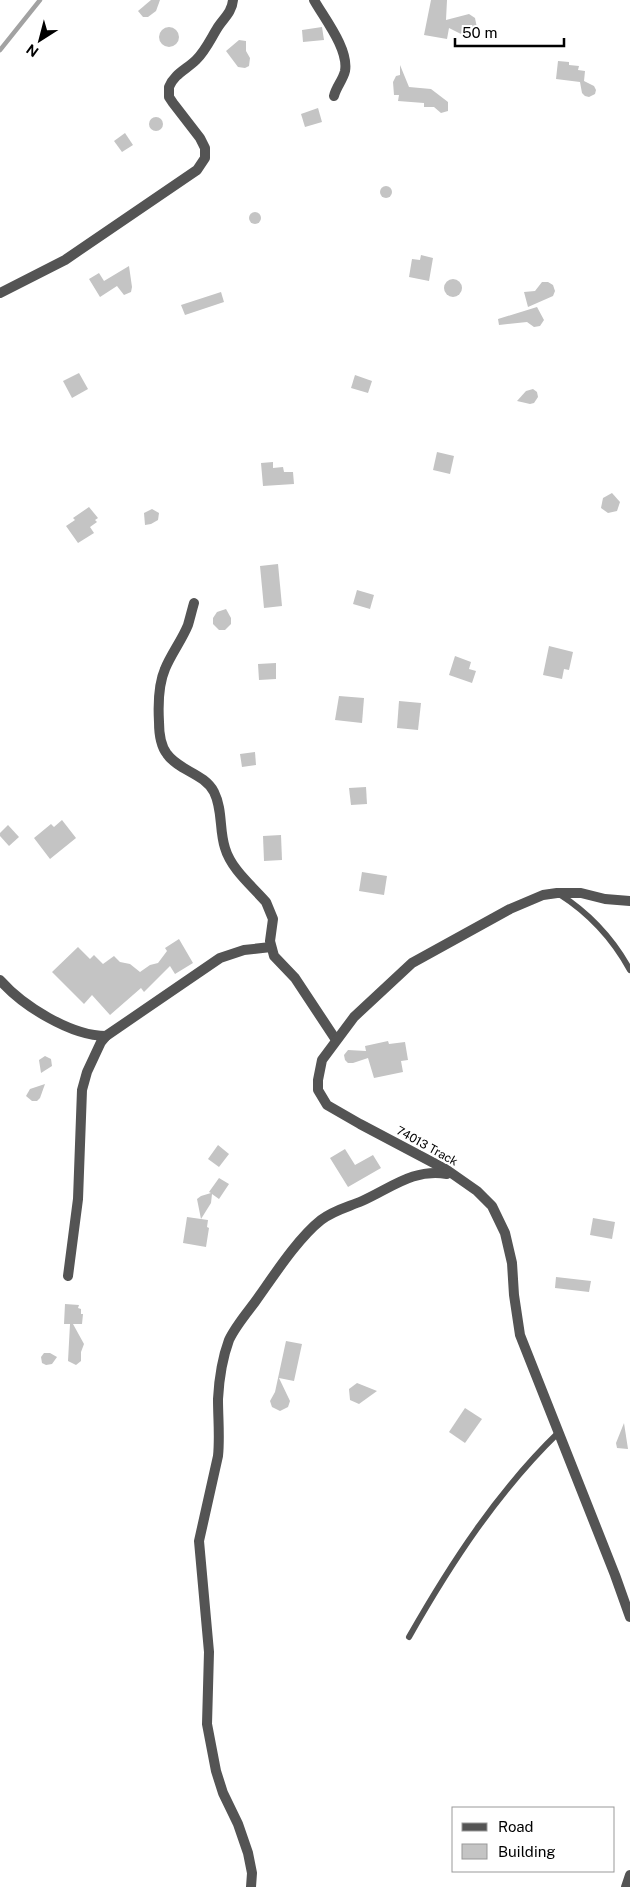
<svg xmlns="http://www.w3.org/2000/svg" width="630" height="1887" font-family="'Public Sans',sans-serif">
  <style>
    .lines { fill: none; stroke-linecap: round; stroke-linejoin: round }
    .stream { stroke: #a2a2a2; stroke-width: 4.5 }
    .building { fill: #c4c4c4 }
    .lane { stroke: #545454; stroke-width: 6 }
    .street { stroke: #545454; stroke-width: 10 }
    .labels { text-anchor: middle; dominant-baseline: central; stroke-width: 4.5; stroke-linejoin: round; paint-order: stroke }
    .street-label { font-size: 12px; fill: #000; stroke: #fff }
  </style>
  <rect width="100%" height="100%" fill="#fff"/>
  <g class="lines">
    <polyline class="stream" points="0,50 40,0"/>
  </g>
  <g class="building">
    <polygon points="151,0 160,0 156,11 148,17 143,17 138,11"/>
    <polygon points="431,0 447,0 446,20 469,14 475,18 477,28 473,33 465,36 449,28 447,39 424,35"/>
    <circle cx="169" cy="37" r="10"/>
    <polygon points="322,27 324,40 303,42 302,30"/>
    <polygon points="239,40 246,41 246,51 250,58 249,66 245,68 238,67 226,51"/>
    <polygon points="558,61 569,62 569,65 579,66 578,70 585,71 584,81 594,86 596,90 595,94 589,97 585,96 582,93 580,82 556,79"/>
    <polygon points="400,65 409,87 431,89 448,102 448,111 441,113 434,107 424,107 424,103 398,101 399,95 394,95 393,82 396,76 400,75"/>
    <polygon points="318,108 322,122 305,127 301,114"/>
    <circle cx="156" cy="124" r="7"/>
    <polygon points="125,133 133,145 122,152 114,141"/>
    <circle cx="386" cy="192" r="6"/>
    <circle cx="255" cy="218" r="6"/>
    <polygon points="421,255 433,258 429,281 409,277 412,259 420,260"/>
    <polygon points="129,266 132,287 131,292 124,295 117,286 100,297 89,279 99,273 104,281"/>
    <circle cx="453" cy="288" r="9"/>
    <polygon points="542,282 548,282 553,285 555,291 553,296 528,307 524,292 535,291"/>
    <polygon points="221,292 224,302 185,315 181,305"/>
    <polygon points="537,307 544,320 540,326 534,327 527,322 499,325 498,319"/>
    <polygon points="79,373 88,389 72,398 63,381"/>
    <polygon points="355,375 372,381 368,393 351,388"/>
    <polygon points="533,389 537,392 538,397 534,403 530,404 517,401 526,391"/>
    <polygon points="437,452 454,456 450,474 433,470"/>
    <polygon points="273,462 273,468 283,467 284,472 293,472 294,484 263,486 261,463"/>
    <polygon points="612,493 620,502 617,511 608,513 601,508 603,498"/>
    <polygon points="89,507 98,518 95,520 97,522 90,527 94,533 78,543 66,526 75,520 73,518"/>
    <polygon points="152,509 159,513 158,520 151,524 145,525 144,513"/>
    <polygon points="278,564 282,606 264,608 260,566"/>
    <polygon points="357,590 374,595 370,609 353,604"/>
    <polygon points="226,609 231,618 231,624 225,630 219,630 213,624 213,618 217,612"/>
    <polygon points="549,646 573,652 569,670 564,669 562,679 543,675"/>
    <polygon points="455,656 471,662 469,669 476,671 472,683 449,675"/>
    <polygon points="276,663 276,679 259,680 258,664"/>
    <polygon points="339,696 364,698 362,723 335,720"/>
    <polygon points="399,701 421,703 418,730 397,728"/>
    <polygon points="255,752 256,765 242,767 240,754"/>
    <polygon points="366,787 367,804 351,805 349,788"/>
    <polygon points="62,820 76,838 50,859 34,838 51,824 54,827"/>
    <polygon points="8,825 19,837 9,846 0,836 0,833"/>
    <polygon points="281,835 282,860 264,861 263,836"/>
    <polygon points="362,872 387,876 384,895 359,891"/>
    <polygon points="179,939 193,963 175,974 170,966 144,992 141,988 110,1015 92,995 84,1004 52,972 78,947 90,959 94,955 103,964 114,956 120,962 130,964 140,972 150,965 158,963 167,951 165,948"/>
    <polygon points="388,1041 389,1044 405,1042 408,1060 401,1061 403,1072 374,1078 368,1058 353,1063 348,1063 345,1060 344,1055 348,1050 366,1051 365,1046"/>
    <polygon points="45,1056 51,1059 52,1066 41,1073 39,1060"/>
    <polygon points="45,1084 40,1098 37,1101 32,1101 26,1096 30,1089"/>
    <polygon points="218,1145 229,1154 219,1167 208,1159"/>
    <polygon points="345,1149 355,1165 373,1155 381,1168 348,1187 330,1158"/>
    <polygon points="219,1178 229,1184 219,1199 212,1194 211,1203 201,1219 197,1199 201,1196 211,1193 209,1192"/>
    <polygon points="187,1217 208,1220 207,1227 209,1228 206,1247 183,1243"/>
    <polygon points="593,1218 615,1222 612,1239 590,1235"/>
    <polygon points="556,1277 591,1281 589,1292 555,1288"/>
    <polygon points="65,1304 79,1305 78,1308 81,1309 81,1314 83,1314 82,1324 73,1324 84,1344 81,1352 81,1361 76,1365 68,1361 70,1324 64,1324"/>
    <polygon points="286,1341 302,1344 294,1381 279,1378 290,1401 288,1407 280,1411 272,1407 270,1401 275,1392"/>
    <polygon points="44,1353 50,1353 57,1357 52,1364 46,1365 42,1363 41,1357"/>
    <polygon points="357,1383 377,1391 359,1404 350,1400 349,1389"/>
    <polygon points="465,1408 482,1419 465,1443 449,1432"/>
    <polygon points="624,1423 628,1449 617,1448 616,1443"/>
  </g>
  <g class="lines">
    <g class="lane">
      <path d="M559,894C589,913 613,939 630,970"/>
      <path d="M409,1637C451,1563 498,1491 559,1432"/>
    </g>
    <g class="street">
      <path d="M314,0C324,18 349,49 345,71C343,80 336,87 334,96"/>
      <path d="M0,293L65,260L197,170L205,158V148L200,138L173,103L169,97V87C174,74 187,69 196,60C206,50 211,38 218,27C224,18 232,12 233,0"/>
      <path d="M194,603C192,610 190,618 188,625C182,640 171,654 165,669C158,685 158,704 159,722C159,733 160,745 167,754C179,771 204,773 214,792C223,810 219,830 225,848C231,869 252,886 266,902L273,919L270,941L274,956L295,978L336,1040"/>
      <polyline points="630,901 605,899 581,893 557,893 543,895 510,909 412,963 354,1017 322,1060 318,1080 318,1090 327,1105 360,1124 447,1170 477,1191 492,1206 505,1233 512,1263 514,1295 520,1335 615,1575 630,1617"/>
      <path d="M0,980C23,1006 71,1036 106,1036L220,958L244,950L271,947"/>
      <polyline points="68,1276 78,1199 82,1090 87,1072 101,1042 106,1036"/>
      <path d="M251,1887L252,1873L248,1853L238,1824L223,1793L216,1771L207,1724L209,1652L199,1541L218,1456C220,1437 218,1419 218,1399C219,1380 222,1359 229,1340C235,1327 246,1314 255,1302C273,1277 297,1239 321,1220C334,1210 348,1207 362,1201C391,1188 414,1168 447,1174"/>
      <polyline points="626,1887 630,1875"/>
    </g>
  </g>
  <g class="labels">
    <g class="street-label">
      <text transform="translate(427 1146) rotate(29)">74013 Track</text>
    </g>
  </g>
  <rect x="452" y="1807" width="162" height="65" fill="#ffffff" stroke="#999999"/>
  <rect x="462" y="1823" width="25" height="8" fill="#545454" stroke="#999999"/>
  <text x="498" y="1832" font-size="15" fill="#000000">Road</text>
  <rect x="462" y="1844" width="25" height="15" fill="#c4c4c4" stroke="#999999"/>
  <text x="498" y="1857" font-size="15" fill="#000000">Building</text>
  <g transform="translate(40 40) rotate(216)" stroke="#ffffff" stroke-width="4" paint-order="stroke">
  <path d="M0-4L9 19L0 12L-9 19Z" fill="#000000"/>
  <text y="-8" font-size="14" font-weight="bold" text-anchor="middle" fill="#000000">N</text>
  </g>
  <path d="M455 38v8h109v-8" fill="none" stroke="#000000" stroke-width="2.5"/>
  <text x="462" y="38" font-size="15" fill="#000000" stroke="#ffffff" stroke-width="4" paint-order="stroke">50 m</text>
</svg>
